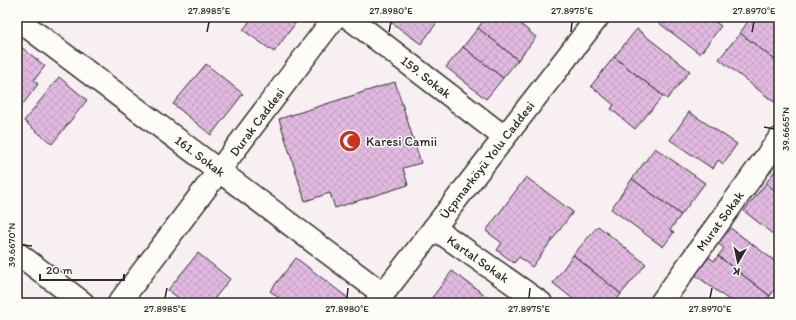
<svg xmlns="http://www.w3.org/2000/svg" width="796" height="320" font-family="Itim,sans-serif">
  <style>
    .building { fill: url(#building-cross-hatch); stroke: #2b2b2b }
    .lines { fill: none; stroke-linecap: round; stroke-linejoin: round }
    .minor-casing { stroke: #2b2b2b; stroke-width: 25 }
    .secondary-casing { stroke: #2b2b2b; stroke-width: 25 }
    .minor { stroke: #fdfcf7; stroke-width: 22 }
    .secondary { stroke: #fdfcf7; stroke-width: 22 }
    .ticks { fill: none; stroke: #2b2b2b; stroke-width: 1.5 }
    .labels { text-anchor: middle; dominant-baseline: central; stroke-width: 3; stroke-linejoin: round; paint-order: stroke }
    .street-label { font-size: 13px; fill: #2b2b2b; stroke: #fdfcf7 }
    .poi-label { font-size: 13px; fill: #2b2b2b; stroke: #fdfcf7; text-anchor: start }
    .neatline { fill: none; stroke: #2b2b2b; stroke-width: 1.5 }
    .ticks-label { font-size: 10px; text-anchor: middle; fill: #2b2b2b }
  </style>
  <defs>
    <pattern id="building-cross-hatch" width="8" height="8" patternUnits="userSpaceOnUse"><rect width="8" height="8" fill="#e2b9e1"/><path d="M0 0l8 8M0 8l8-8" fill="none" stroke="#c29fc1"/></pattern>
  </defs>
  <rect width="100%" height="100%" fill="#f8eff3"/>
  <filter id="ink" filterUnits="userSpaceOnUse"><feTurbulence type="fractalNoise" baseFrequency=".025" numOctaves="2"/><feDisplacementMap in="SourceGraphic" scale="8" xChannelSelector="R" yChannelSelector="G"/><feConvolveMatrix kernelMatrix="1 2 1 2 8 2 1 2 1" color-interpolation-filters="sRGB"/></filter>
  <g filter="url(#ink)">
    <g class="building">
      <polygon points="253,17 300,17 274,52 243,30"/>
      <polygon points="384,17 441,17 421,44"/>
      <polygon points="486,17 512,17 536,37 518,60 478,28"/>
      <polygon points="651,17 708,17 721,26 700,54"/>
      <polygon points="751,17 779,17 779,63 740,33"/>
      <polygon points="478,28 518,60 503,78 463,47"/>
      <polygon points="637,29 690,71 667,99 614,57"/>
      <polygon points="740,33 779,63 779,96 774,102 719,59"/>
      <polygon points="20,46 45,66 34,80 38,84 17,112 17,50"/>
      <polygon points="463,47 503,78 486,99 446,67"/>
      <polygon points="614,57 663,96 635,129 611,109 614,105 591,86"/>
      <polygon points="206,64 243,94 211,135 173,104"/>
      <polygon points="59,77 87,100 52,144 24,121"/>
      <polygon points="395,82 421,163 403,168 408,185 335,208 330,193 305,201 279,119"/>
      <polygon points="689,112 737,144 723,164 718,160 713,169 670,140"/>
      <polygon points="655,148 705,183 681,215 632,179"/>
      <polygon points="779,165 779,194 766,183"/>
      <polygon points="526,177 573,212 532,267 519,257 514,263 497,250 502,243 486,231"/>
      <polygon points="632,179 681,215 670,230 674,232 663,247 611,209"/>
      <polygon points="766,183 779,194 779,239 744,211"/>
      <polygon points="598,226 646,264 621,294 573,255"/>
      <polygon points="729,227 779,264 779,290 776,288 770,296 718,256 724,248 717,243"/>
      <polygon points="198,253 230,279 211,303 185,303 168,290"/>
      <polygon points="573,255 621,294 617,299 621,303 578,303 553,283"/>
      <polygon points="707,256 714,261 718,256 770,296 764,303 733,303 694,274"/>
      <polygon points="296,258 348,298 344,303 273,303 278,297 270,291"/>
      <polygon points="452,271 496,303 428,303"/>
    </g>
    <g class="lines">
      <g class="minor-casing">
        <g id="minor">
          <polyline points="348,17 504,137"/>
          <polyline points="17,19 383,294"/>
          <polyline points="434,228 541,303"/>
          <polyline points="17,253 83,303"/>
          <polyline points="119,303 335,17"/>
          <polyline points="661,303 779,139"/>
        </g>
      </g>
      <g class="secondary-casing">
        <polyline id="secondary" points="376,303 598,17"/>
      </g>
      <use href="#minor" class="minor"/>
      <use href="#secondary" class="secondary"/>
    </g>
  </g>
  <path class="ticks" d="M207,32L209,22M389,32L391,22M571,32L572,22M752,32L754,22M764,127L774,129M22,245L32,246M165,298L167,288M347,298L348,288M529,298L530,288M710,298L712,288"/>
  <defs>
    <g id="mosque-disc" transform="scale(1.15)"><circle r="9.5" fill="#c8321e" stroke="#fdfcf7"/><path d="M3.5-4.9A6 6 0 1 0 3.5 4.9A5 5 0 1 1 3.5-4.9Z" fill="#fff"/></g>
  </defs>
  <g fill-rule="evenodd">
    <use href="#mosque-disc" x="350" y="141"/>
  </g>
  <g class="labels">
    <g class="street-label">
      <text transform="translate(426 77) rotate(38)">159. Sokak</text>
      <text transform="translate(257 122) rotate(-53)">Durak Caddesi</text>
      <text transform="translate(200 156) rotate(37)">161. Sokak</text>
      <text transform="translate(487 160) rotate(-52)">Üçpınarköyü Yolu Caddesi</text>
      <text transform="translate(720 221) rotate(-54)">Murat Sokak</text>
      <text transform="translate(478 259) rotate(35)">Kartal Sokak</text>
    </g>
    <g class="poi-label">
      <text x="366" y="141">Karesi Camii</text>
    </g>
  </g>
  <rect width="796" height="320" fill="none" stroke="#fdfcf7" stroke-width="44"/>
  <g transform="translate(738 262) rotate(189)" stroke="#fdfcf7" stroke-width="3" paint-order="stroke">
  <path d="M0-3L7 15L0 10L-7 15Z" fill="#2b2b2b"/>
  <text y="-6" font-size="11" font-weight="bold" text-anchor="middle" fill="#2b2b2b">K</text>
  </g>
  <path d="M40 274v6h84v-6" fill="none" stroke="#2b2b2b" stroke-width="2"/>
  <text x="46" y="274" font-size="12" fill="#2b2b2b" stroke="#fdfcf7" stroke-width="3" paint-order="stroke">20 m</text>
  <rect x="22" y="22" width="752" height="276" class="neatline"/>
  <g class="ticks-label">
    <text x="209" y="14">27.8985°E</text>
    <text x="391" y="14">27.8980°E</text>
    <text x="572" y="14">27.8975°E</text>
    <text x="754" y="14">27.8970°E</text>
    <text transform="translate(785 129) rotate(-90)" y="4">39.6665°N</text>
    <text transform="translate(11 245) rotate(-90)" y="4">39.6670°N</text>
    <text x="165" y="312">27.8985°E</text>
    <text x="347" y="312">27.8980°E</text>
    <text x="529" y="312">27.8975°E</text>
    <text x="710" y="312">27.8970°E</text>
  </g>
</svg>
